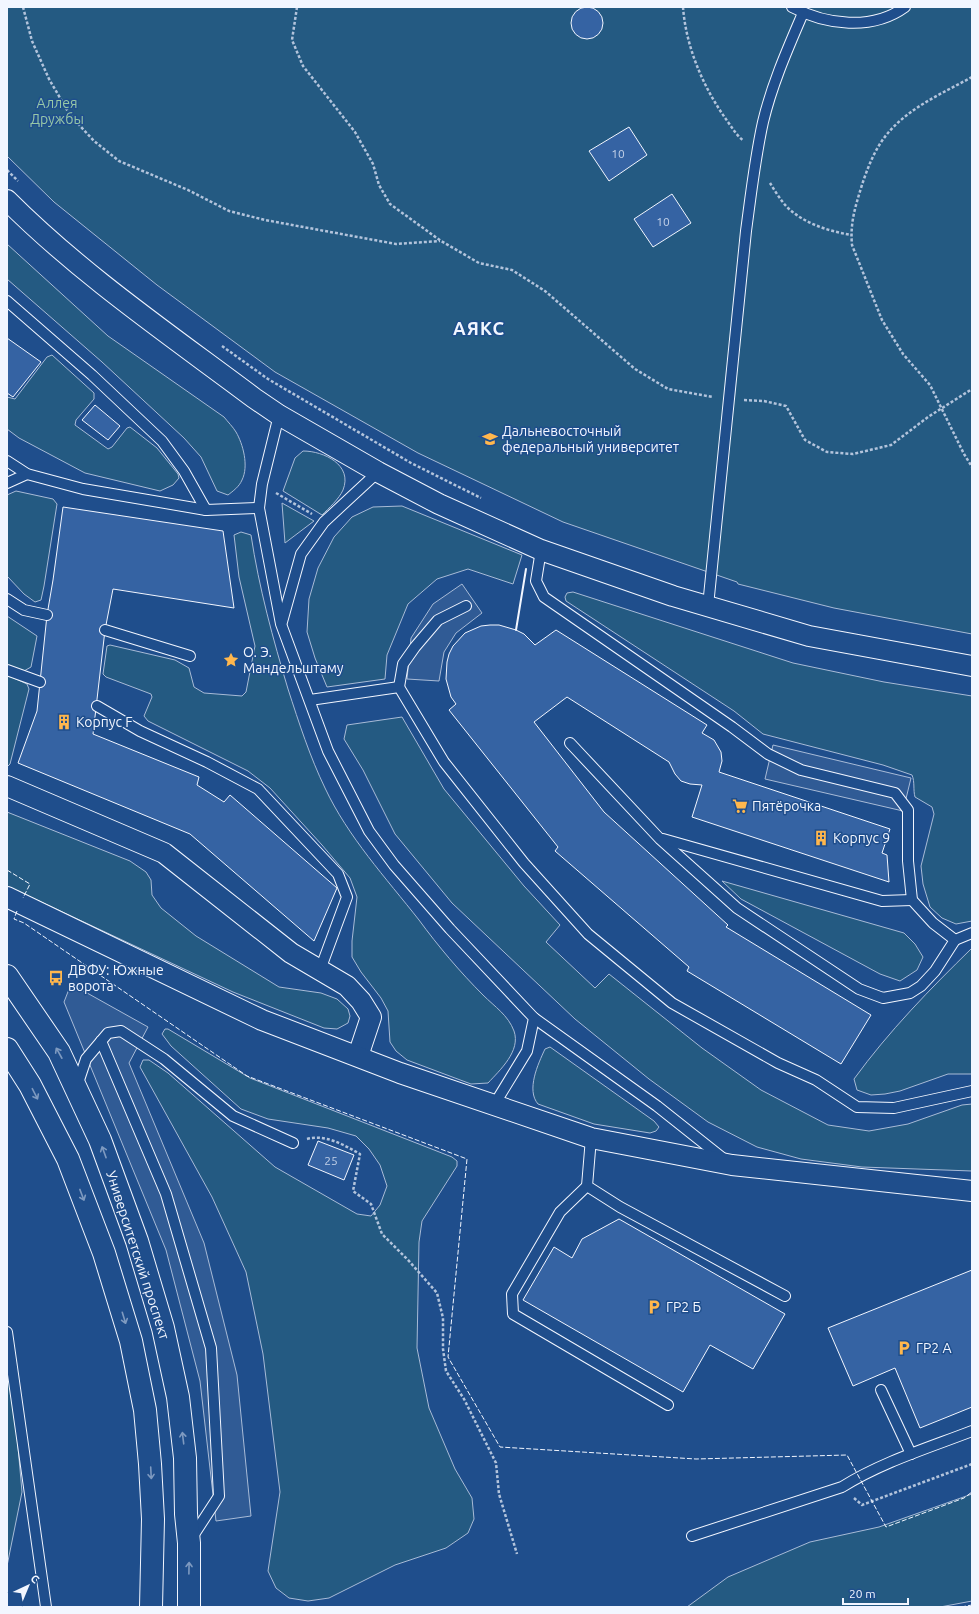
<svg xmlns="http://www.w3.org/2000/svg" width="979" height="1614" font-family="Ubuntu,sans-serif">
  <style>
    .green { fill: #245a82; stroke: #a8bbd7 }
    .parking { fill: #305b95; stroke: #a8bbd7 }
    .building { fill: #3563a3; stroke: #f2f6ff }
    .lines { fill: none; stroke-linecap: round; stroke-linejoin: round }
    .lane-casing { stroke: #f2f6ff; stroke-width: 12 }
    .street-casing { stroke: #f2f6ff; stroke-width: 22 }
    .primary-casing { stroke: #f2f6ff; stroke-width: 24 }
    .path { stroke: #b3c4dc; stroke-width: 2.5; stroke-dasharray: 3 2; stroke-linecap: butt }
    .lane { stroke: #1f4e8c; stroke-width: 10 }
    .street { stroke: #1f4e8c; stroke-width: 20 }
    .primary { stroke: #1f4e8c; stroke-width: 22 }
    .fence { stroke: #f2f6ff; stroke-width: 1; stroke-dasharray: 5 2; stroke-linecap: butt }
    .wall { stroke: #f2f6ff; stroke-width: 2 }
    .oneway { stroke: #7e9ac0 }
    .labels { text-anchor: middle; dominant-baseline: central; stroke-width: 3; stroke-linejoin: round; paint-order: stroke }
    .number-label { font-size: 12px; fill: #c3d1e8 }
    .park-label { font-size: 14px; fill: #97c8a6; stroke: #1f4e8c }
    .poi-label { font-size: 14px; fill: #f2f6ff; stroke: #1f4e8c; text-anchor: start }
    .street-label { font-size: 14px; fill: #f2f6ff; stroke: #1f4e8c }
    .district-label { font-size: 18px; font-weight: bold; letter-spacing: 1px; fill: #f2f6ff; stroke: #1f4e8c }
  </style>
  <rect width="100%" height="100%" fill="#1f4e8c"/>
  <g class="green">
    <polygon points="7,7 972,7 972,634 834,608 738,584 737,582 563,522 418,453 275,372 157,285 54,202 7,156"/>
    <path d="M7,244L108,336L224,417C228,422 233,427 236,432C243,444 249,466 242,480C239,487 233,491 228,495L217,491L201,457L184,438L102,362L7,279Z"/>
    <polygon points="52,355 94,393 94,399 76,420 75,425 108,449 112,447 127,428 130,427 157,448 178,474 179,478 173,485 160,491 85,473 19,438 7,429 7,397 15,399 47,357"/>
    <path d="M303,451C324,451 353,465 343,490C339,499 329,508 322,515L283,491L295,458Z"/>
    <polygon points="16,491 53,499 57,504 44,586 41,600 35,602 24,594 7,576 7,495"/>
    <polygon points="282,503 314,521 285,543"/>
    <polygon points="402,506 522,555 513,584 468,569 437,579 408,604 387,655 385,679 327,687 315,658 307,632 309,599 318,568 334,537 352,517 373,507"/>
    <path d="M241,532L251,535C259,588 273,639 288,689C299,723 310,757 325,788C348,837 386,878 419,920C438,946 460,972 483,995C495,1007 508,1015 514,1031C521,1051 500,1070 488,1083L471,1084L407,1060L396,1051L390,1042L388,1011L381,998L361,972L352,957V941L357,897L350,878L322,845L270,788L248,771L148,721L144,716L152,697L151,694L106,677L103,674L107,646L110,645L175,660L189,668L194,687L204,693L242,696L246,692L255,646L239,577L234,535Z"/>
    <path d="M573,592L793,663L884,682L972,696V921L956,924L942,918L930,907L923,884L921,866L934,814L932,807L915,797C913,790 915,782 912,775L883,765L763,734L734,711L566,601L565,597L567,593Z"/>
    <polygon points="7,616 37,636 31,667 24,671 7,665"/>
    <polygon points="7,675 27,684 29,689 10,764 7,767"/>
    <polygon points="402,717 444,789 524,886 560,925 546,942 595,988 609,974 702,1048 761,1090 828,1125 869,1131 908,1124 962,1105 972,1104 972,1171 862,1167 801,1159 757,1147 708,1122 649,1079 575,1019 452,903 395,834 363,770 344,739 347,725"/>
    <polygon points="7,812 130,861 146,872 151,880 152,895 161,908 196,936 279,987 321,993 337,999 348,1009 350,1016 348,1023 337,1029 324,1028 233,992 7,886"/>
    <polygon points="722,881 904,933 915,944 923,957 917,970 900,981 880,974 741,899"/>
    <path d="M972,948V1074H948L900,1091L885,1094L871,1095L857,1090L854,1079C889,1031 930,989 972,948Z"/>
    <polygon points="165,1029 168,1029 250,1078 452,1157 457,1161 457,1166 422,1221 419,1242 417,1348 429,1408 455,1469 472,1498 474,1519 468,1533 446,1548 395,1565 329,1598 308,1601 289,1598 276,1588 268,1571 280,1492 263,1354 246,1272 212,1197 140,1067 143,1060 149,1060 168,1073 275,1167 357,1214 371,1216 380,1205 387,1186 380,1165 369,1149 356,1136 328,1128 268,1119 241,1109 171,1046 162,1034"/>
    <path d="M550,1047L654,1121L659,1127L656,1131L650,1133L594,1124L538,1104C526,1090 538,1064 545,1049Z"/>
    <polygon points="7,1350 11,1368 22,1492 7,1566"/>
    <polygon points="972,1494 972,1601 940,1607 687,1607 728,1577 810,1542 879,1527"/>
  </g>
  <g class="parking">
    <polygon points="462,584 482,613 456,633 444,652 439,681 407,679 411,638 433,604"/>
    <polygon points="773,745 911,778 903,811 765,779"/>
    <polygon points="71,984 148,1027 129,1063 204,1243 237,1375 251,1516 216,1521 200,1381 166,1250 64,1002"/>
  </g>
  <g class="building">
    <circle cx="587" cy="23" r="16"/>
    <polygon points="629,127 647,155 609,181 589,151"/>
    <polygon points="672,194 691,223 653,247 634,219"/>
    <polygon points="7,338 41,362 13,397 7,393"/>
    <polygon points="95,405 120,426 108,440 82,420"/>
    <polygon points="63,507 223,531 234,608 113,589 105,630 93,734 199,777 197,785 224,802 230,795 337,888 314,941 190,834 18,763 37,711 47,615 53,580"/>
    <polygon points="490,625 499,625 516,630 524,634 535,645 556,630 707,725 702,733 714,740 721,752 722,761 719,772 890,829 882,853 887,855 889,882 692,817 702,785 690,784 681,781 675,774 669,762 567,697 534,722 604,812 728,925 726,927 871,1015 841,1064 687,971 689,967 555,851 558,847 449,710 456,704 451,697 446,679 447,662 449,654 453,646 465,633 481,626"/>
    <polygon points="318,1141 354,1155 344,1180 308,1165"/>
    <polygon points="619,1219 785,1314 753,1369 710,1345 683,1392 523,1300 554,1247 572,1258 582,1239"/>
    <polygon points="972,1270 972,1407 920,1428 895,1368 853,1386 828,1328"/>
  </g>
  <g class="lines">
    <g class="lane-casing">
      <g id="lane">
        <path d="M792,7C826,25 872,31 905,7"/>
        <polyline points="7,301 92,375 162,441 184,471 206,510 259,508"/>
        <polyline points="279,415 262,484 259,508 281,624 328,751 369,831 394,865 450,929 534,1018 527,1051 494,1105"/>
        <polyline points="7,461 27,474 83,489 206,510"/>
        <polyline points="7,483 27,474"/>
        <polyline points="541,550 536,581 544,597 732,727 768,754 801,770 895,793 908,810 908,861 912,900 933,923 955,940 972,933"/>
        <polyline points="7,599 24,610 47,615"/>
        <path d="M708,606L746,231C751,194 755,158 763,122C772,84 788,48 803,13"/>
        <polyline points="282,622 301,554 324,522 378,472"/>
        <polyline points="105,630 190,656"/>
        <polyline points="7,670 40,682"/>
        <polyline points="399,687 403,664 415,647 438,620 466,606"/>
        <polyline points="310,700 399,687 444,762 524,863 588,934 672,1003 778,1063 816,1080 857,1107 894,1108 972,1091"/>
        <polyline points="97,706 140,731 207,762 258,789 338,874 347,897 320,970"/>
        <polyline points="570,743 660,839 737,908 859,989 883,998 910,993 921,986 935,971 955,940"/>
        <polyline points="663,839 882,901 912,900"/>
        <polyline points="534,1018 657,1106 725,1160"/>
        <polyline points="101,1041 166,1194 211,1348 219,1496 191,1539"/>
        <polyline points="77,1086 86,1059 108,1033 121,1031 164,1059 233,1116 293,1143"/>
        <polyline points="591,1138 587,1186 620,1207 785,1296"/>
        <polyline points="587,1186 560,1212 512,1294 513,1314 668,1405"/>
        <polyline points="7,1332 46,1607"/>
        <polyline points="881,1390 911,1454"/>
        <path d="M692,1536L842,1487C882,1462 928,1448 972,1431"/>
      </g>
    </g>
    <g class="street-casing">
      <g id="street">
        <path d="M7,200C82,275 170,335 254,398L279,415L378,472L439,504L541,550L673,596L809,636L972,666"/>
        <polyline points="7,786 164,853 291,953 347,986 361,1001 371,1017 358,1056"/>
        <polyline points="7,897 262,1020 400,1073 591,1138 732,1165 972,1191"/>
      </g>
    </g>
    <g class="primary-casing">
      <g id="primary">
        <polyline points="7,976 59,1052 100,1140 137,1241 163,1328 178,1397 185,1458 186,1514 189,1543 189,1607"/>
        <polyline points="7,1049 30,1085 68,1159 104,1253 131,1341 145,1410 150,1464 153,1519 151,1607"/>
      </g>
    </g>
    <g class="path">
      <polyline points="23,7 32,41 49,79 70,115 94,141 119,161 188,190 229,211 265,220 396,244 440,241"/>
      <polyline points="297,7 292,40 303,66 355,132 373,164 379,185 390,204 441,241 479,263 512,270 545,291 635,369 668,389 713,397"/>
      <path d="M683,7C686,48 704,89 728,122C733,129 737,136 744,141"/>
      <path d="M972,77C943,93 910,107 888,133C875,148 867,169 861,188C855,208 850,223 852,245L882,320L903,354L930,385L964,454L972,467"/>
      <polyline points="7,170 18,181"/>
      <path d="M770,183C775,191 781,201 788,208C805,224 829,231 851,235"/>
      <polyline points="222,346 268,379 411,463 481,498"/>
      <polyline points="744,400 764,401 786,406 805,440 827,452 853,454 891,445 928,417 972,389"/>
      <polyline points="276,493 312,514"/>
      <path d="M307,1139C326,1134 344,1145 360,1154L353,1191L371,1204L382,1234L409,1261L437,1293L443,1318V1349L446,1371L464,1399L496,1463L499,1494L517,1554"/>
      <polyline points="854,1498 862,1505 972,1464"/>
    </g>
    <use href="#lane" class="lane"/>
    <use href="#street" class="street"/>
    <use href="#primary" class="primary"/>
    <g class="fence">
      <polyline points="7,870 30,884 23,898"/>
      <polyline points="17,911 14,919 24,923 247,1076 467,1159 448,1357 500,1447 696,1459 847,1455 886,1527 964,1498 972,1492"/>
      <polyline points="961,1607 972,1605"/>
    </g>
    <polyline class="wall" points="516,630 526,569"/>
  </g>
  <defs><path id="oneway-shaft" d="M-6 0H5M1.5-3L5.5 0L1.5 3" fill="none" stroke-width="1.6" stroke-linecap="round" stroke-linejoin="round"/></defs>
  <g class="oneway">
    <use href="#oneway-shaft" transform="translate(59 1053) rotate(-119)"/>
    <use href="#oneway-shaft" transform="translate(35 1094) rotate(63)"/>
    <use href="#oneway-shaft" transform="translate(104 1152) rotate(-110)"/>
    <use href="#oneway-shaft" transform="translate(82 1195) rotate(69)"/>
    <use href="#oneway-shaft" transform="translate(124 1318) rotate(73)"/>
    <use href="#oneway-shaft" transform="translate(183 1438) rotate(-97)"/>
    <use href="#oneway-shaft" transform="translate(151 1473) rotate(87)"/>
    <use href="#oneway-shaft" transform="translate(189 1568) rotate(-89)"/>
  </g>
  <defs>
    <g id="university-bare" transform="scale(1.2)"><path d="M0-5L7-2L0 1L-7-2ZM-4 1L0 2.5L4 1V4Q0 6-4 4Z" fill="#ffb74d" stroke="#1f4e8c" stroke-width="2.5" paint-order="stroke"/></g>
    <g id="sight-bare" transform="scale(1.2)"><path d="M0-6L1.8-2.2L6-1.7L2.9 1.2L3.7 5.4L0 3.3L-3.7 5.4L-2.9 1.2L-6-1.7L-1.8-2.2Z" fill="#ffb74d" stroke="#1f4e8c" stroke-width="2.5" paint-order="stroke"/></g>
    <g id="building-bare" transform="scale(1.2)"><path d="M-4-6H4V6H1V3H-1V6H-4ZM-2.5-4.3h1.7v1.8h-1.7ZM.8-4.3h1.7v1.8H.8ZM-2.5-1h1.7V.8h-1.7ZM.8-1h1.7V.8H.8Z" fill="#ffb74d" stroke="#1f4e8c" stroke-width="2.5" paint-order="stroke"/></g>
    <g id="supermarket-bare" transform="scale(1.2)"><path d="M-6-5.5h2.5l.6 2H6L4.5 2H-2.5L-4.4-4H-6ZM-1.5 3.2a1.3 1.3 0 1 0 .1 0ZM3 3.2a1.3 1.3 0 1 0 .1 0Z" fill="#ffb74d" stroke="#1f4e8c" stroke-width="2.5" paint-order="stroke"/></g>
    <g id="bus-bare" transform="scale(1.2)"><path d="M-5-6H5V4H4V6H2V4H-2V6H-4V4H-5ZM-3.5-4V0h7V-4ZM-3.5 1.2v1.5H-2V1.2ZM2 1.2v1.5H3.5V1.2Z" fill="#ffb74d" stroke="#1f4e8c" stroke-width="2.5" paint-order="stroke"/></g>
    <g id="parking-bare" transform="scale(1.2)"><path d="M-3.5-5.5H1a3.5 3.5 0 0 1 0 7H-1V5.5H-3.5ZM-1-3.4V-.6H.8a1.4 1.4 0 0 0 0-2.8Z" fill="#ffb74d" stroke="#1f4e8c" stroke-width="2.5" paint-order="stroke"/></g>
  </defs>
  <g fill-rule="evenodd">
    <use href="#university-bare" x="490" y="439"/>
    <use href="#sight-bare" x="231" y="660"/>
    <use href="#building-bare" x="64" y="722"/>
    <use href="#supermarket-bare" x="740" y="806"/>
    <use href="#building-bare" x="821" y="838"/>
    <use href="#bus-bare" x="56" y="978"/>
    <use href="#parking-bare" x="654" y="1307"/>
    <use href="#parking-bare" x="904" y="1348"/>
  </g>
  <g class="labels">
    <g class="number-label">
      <text x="618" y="153">10</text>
      <text x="663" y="221">10</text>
      <text x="331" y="1160">25</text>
    </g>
    <g class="park-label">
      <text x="57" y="103">Аллея<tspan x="57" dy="16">Дружбы</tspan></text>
    </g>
    <g class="poi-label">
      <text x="502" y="431">Дальневосточный<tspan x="502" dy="16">федеральный университет</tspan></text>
      <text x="243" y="652">О. Э.<tspan x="243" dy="16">Мандельштаму</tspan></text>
      <text x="76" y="722">Корпус F</text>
      <text x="752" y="806">Пятёрочка</text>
      <text x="833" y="838">Корпус 9</text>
      <text x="68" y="970">ДВФУ: Южные<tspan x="68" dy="16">ворота</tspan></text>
      <text x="666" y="1307">ГР2 Б</text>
      <text x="916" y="1348">ГР2 А</text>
    </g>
    <g class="street-label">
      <text transform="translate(138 1255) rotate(72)">Университетский проспект</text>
    </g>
    <g class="district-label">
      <text x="479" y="328">АЯКС</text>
    </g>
  </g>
  <rect width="979" height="1614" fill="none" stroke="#f2f6ff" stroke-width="16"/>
  <g transform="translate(28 1586) rotate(44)" stroke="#1f4e8c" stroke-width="3" paint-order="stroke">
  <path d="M0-3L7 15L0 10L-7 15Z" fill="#f2f6ff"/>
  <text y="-6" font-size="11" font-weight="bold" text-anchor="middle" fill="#f2f6ff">С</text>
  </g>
  <path d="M843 1598v6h65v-6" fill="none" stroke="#f2f6ff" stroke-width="2"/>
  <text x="849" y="1598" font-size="12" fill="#f2f6ff" stroke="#1f4e8c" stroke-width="3" paint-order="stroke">20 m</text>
</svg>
